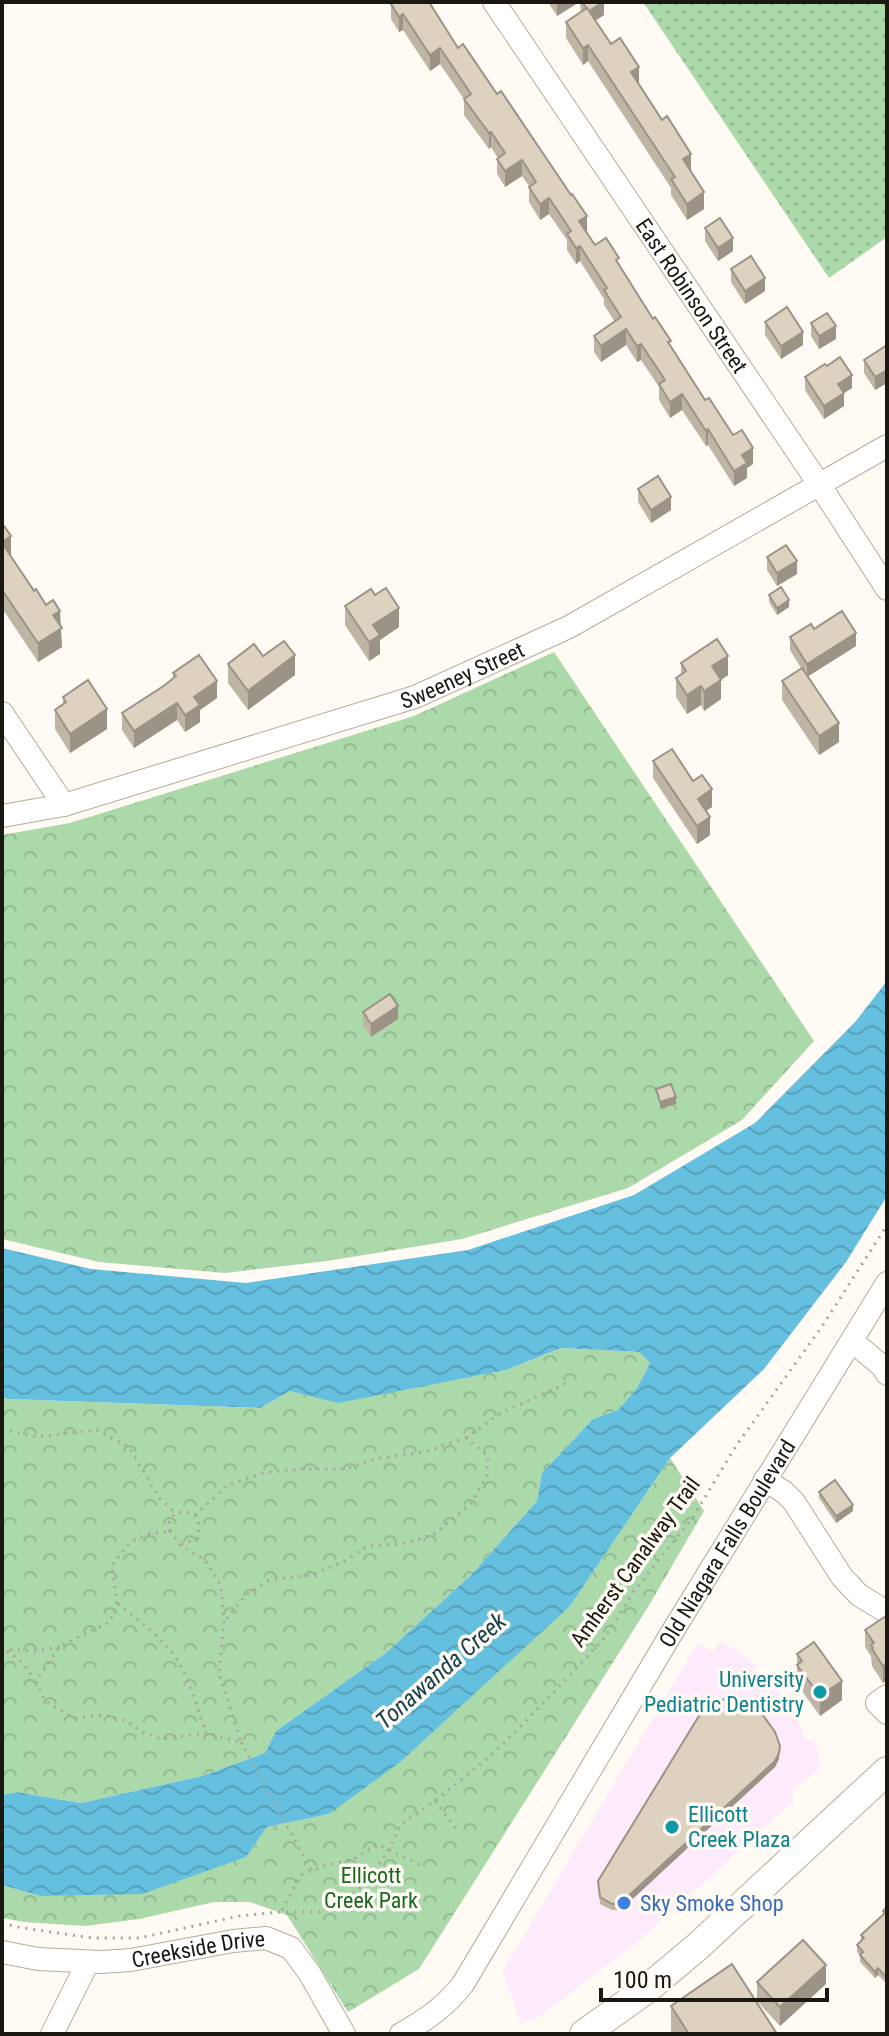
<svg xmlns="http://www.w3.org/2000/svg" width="889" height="2036" font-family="'Roboto Condensed',sans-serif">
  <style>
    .commercial { fill: #fdeafb }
    .grass { fill: url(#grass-dots) }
    .park { fill: url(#park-crowns) }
    .water { fill: url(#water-waves) }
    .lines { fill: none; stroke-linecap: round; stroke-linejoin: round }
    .minor-casing { stroke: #b6ac9a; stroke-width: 24 }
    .major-casing { stroke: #b6ac9a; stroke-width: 30 }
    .path { stroke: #a9a59e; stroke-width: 3; stroke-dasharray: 2 6; stroke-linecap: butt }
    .minor { stroke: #fff; stroke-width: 22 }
    .major { stroke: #fff; stroke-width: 28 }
    .wall { fill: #beb5a5 }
    .shaded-wall { fill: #9b9386 }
    .building { fill: #ddd2c0; stroke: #9b9386; stroke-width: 2 }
    .culture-dot { fill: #0f9aa8; stroke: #fffaf3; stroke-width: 3 }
    .shop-dot { fill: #3f7fe0; stroke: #fffaf3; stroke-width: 3 }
    .labels { text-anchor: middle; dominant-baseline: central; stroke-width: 7; stroke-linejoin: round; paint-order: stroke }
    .street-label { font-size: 22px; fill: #1b1811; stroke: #fffaf3 }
    .culture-label { font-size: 22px; fill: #0d838f; stroke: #fffaf3; text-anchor: end }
    .park-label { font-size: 22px; fill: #196721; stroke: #fffaf3 }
    .shop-label { font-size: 22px; fill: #366cbe; stroke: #fffaf3; text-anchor: start }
    .water-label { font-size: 24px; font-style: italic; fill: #153e4b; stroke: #fffaf3 }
  </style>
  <defs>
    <pattern id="grass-dots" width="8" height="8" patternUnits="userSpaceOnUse" patternTransform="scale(2)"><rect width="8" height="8" fill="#abd9aa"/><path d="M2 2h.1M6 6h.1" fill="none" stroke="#93ba91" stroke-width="1.8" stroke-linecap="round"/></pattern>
    <pattern id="park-crowns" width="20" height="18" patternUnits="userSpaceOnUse" patternTransform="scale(2)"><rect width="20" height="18" fill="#abd9aa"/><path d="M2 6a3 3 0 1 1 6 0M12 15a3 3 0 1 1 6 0" fill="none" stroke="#93ba91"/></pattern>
    <pattern id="water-waves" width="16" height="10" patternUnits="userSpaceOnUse" patternTransform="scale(2)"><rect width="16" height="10" fill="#65bfdf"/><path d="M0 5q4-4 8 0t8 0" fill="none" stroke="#57a3be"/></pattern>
  </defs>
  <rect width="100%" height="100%" fill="#fffaf3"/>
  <polygon class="commercial" points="720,1641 758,1665 753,1675 788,1697 801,1726 804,1738 815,1741 821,1767 792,1791 793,1802 640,1940 540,2016 521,2024 503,1971 698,1643 713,1652"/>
  <polygon class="grass" points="643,2 887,2 887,237 829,278"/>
  <g class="park">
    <polygon points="554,652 814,1041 742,1120 628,1188 462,1239 327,1261 225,1273 99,1262 2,1239 2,835 70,823 414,716"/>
    <polygon points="561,1348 639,1352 650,1363 637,1388 618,1410 593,1419 542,1473 537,1501 472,1574 387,1652 276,1731 265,1753 202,1776 81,1803 17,1792 2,1795 2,1397 8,1399 260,1408 290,1391 338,1402 506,1370"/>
    <polygon points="670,1458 704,1511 648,1607 419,1969 348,2012 287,1915 250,1902 214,1902 139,1919 85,1926 24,1922 2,1918 2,1885 40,1896 245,1857 267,1827 329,1814 570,1606"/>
  </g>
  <polygon class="water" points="887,981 887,1196 846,1262 764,1369 670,1458 570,1606 399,1763 329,1814 267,1827 246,1857 142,1894 40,1896 2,1885 2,1795 17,1792 81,1803 202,1776 265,1753 276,1731 387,1652 472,1574 537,1501 542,1473 593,1419 618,1410 637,1388 650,1363 639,1352 561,1348 506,1370 338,1403 290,1391 260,1408 8,1399 2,1397 2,1248 91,1269 246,1283 468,1250 634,1195 755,1123 856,1021"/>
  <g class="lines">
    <g class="minor-casing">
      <g id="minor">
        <path id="s1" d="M494,2L819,484L887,589"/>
        <polyline points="2,713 64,805"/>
        <path id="s2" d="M2,816L64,805L415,697L569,627L887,446"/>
        <polyline points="852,1341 882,1366 887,1374"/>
        <polyline points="765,1480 784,1492 794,1502 842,1577 859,1595 887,1612"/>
        <polyline points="887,1696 877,1703 887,1713"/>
        <path id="s3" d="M2,1952L38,1959L101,1962L131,1960L233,1941L266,1938L291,1948L310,1974L344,2034"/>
        <polyline points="52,2034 88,1962"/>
        <path id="s4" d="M401,2034C426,2020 446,2006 463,1984L671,1634L887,1283"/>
      </g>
    </g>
    <g class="major-casing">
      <polyline id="major" points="584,2034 647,1989 697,1947 887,1771"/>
    </g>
    <g class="path">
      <polyline points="2,1429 36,1437 97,1430 129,1447 159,1498 175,1513"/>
      <polyline points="466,1438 501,1413 567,1383"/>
      <polyline points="195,1515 228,1485 263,1473 300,1469 345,1469 375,1459 424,1452 466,1438 488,1456 487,1475 471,1504 433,1535 401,1544 367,1546 343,1562 312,1575 269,1580 246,1595 224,1622"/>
      <polygon points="170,1531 180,1545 205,1560 221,1586 224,1622 219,1673 241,1742 206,1733 161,1739 142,1732 127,1721 104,1715 74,1718 45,1701 36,1681 60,1646 110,1622 117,1604 112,1565 130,1542 148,1534"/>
      <polyline points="170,1531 169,1523 175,1513 186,1512 195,1515 199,1524 198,1538 180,1545"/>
      <path d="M118,1604C136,1618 156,1633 171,1651C186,1669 198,1709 206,1733"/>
      <polyline points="2,1649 36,1651 60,1646"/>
      <polyline points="7,1651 22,1662 35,1680"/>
      <polyline points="241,1742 311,1870"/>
      <polyline points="435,1801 457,1830"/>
      <polyline points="282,1910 301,1875 324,1866 354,1859 377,1844 422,1866"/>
      <polyline points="2,1923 17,1927 92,1938 139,1938 239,1916 281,1912 320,1912 338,1906 356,1892 372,1875 389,1849 401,1824 435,1801 495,1752 555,1691 605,1637 634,1591 693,1517 736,1446 823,1325 887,1225"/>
    </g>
    <use href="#minor" class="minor"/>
    <use href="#major" class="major"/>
  </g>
  <g class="wall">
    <polygon points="389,2 429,2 458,48 595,245 619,265 705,400 753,464 747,468 747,478 734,486 708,445 706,446 682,410 670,418 659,400 659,387 641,360 637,362 626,345 601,362 594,352 594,336 615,322 604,305 604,299 580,261 576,264 567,250 567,240 549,214 540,220 529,202 529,186 522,176 505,187 497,174 497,159 498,158 491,147 489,149 464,115 464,99 440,64 430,71 403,30 399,32 391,19 391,5"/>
    <polygon points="548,2 576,2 576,4 557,16"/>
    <polygon points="580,2 604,2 604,15 595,20 639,83 691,170 690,170 704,209 687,220 671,195 671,188 588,61 583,65 566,38 566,22 581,13"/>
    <polygon points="705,228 733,251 718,261 705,241"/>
    <polygon points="731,269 765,291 745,304 731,282"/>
    <polygon points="765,322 803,345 781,359 765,335"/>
    <polygon points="811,323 836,339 819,349 811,336"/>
    <polygon points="887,345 887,383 875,390 864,373 864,360"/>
    <polygon points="805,377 852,388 844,393 844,406 824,419 805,390"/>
    <polygon points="638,489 671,510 651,523 638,502"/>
    <polygon points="2,523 10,555 60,626 62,647 38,662 2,608"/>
    <polygon points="767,557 797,574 777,586 767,570"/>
    <polygon points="769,595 789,607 777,615 769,602"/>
    <polygon points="345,606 399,627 380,640 380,654 369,661 345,625"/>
    <polygon points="814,629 856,646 808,676 839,742 819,755 782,700 782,681 801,668 790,650 790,637"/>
    <polygon points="263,656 295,675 248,710 228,683 228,664"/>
    <polygon points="681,663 728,675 721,680 721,699 704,711 701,705 687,714 676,697 676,678 681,674"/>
    <polygon points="173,673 217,698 200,710 200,722 185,732 177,720 134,748 122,730 122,713 165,685 173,678"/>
    <polygon points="63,697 107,729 70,753 55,729 55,710 63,705"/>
    <polygon points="653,761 693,781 712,807 706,811 710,835 697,844 653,778"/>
    <polygon points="363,1012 398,1019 371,1037 363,1025"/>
    <polygon points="819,1492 853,1511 836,1523 819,1498"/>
    <polygon points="886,1616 883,1683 872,1666 871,1656 865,1647 865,1630"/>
    <polygon points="797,1654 842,1700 820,1716 797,1684"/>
    <polygon points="779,1759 775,1767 625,1906 619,1910 612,1910 600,1904 598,1881"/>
    <polygon points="887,1907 887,1984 878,1975 875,1978 860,1962 860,1955 857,1952 857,1945 861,1941 861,1935 883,1916 883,1911"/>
    <polygon points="757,1982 826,1984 780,2026 757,2001"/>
    <polygon points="671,2006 777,2034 672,2034 671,2031"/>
  </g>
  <g class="shaded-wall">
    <polygon points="559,2 576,2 576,4 557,16 557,3"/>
    <polygon points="604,2 604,15 589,25 589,12"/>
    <polygon points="403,14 403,30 399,32 399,17"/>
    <polygon points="588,45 588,61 583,65 583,48"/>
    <polygon points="440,48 440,64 430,71 430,55"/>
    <polygon points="639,67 639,83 631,88 631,72"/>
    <polygon points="491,132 491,147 489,149 489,133"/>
    <polygon points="691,154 691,170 683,175 683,159"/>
    <polygon points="522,160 522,176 505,187 505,171"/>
    <polygon points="704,192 704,209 687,220 687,204"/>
    <polygon points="549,198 549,214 540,220 540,204"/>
    <polygon points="587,216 587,231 579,237 579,221"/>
    <polygon points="733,238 733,251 718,261 718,248"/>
    <polygon points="580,246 580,261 576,264 576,248"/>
    <polygon points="765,278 765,291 745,304 745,291"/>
    <polygon points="836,326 836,339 819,349 819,336"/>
    <polygon points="626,329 626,345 601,362 601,346"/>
    <polygon points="803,332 803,345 781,359 781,346"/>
    <polygon points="641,344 641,360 637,362 637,346"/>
    <polygon points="887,370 887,383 875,390 875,377"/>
    <polygon points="852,375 852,388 844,393 844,406 824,419 824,406 838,384"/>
    <polygon points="682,394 682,410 670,418 670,402"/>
    <polygon points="708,429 708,445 706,446 706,431"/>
    <polygon points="753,448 753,464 747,468 747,478 734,486 734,471 742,455"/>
    <polygon points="671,497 671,510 651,523 651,510"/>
    <polygon points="11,536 11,555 2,561 2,542"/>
    <polygon points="797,561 797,574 777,586 777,573"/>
    <polygon points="789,600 789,607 777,615 777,608"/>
    <polygon points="399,608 399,627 380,640 380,654 369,661 369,642 373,625"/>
    <polygon points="60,611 62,647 38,662 38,643 53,615"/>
    <polygon points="856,633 856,646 807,677 807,664"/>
    <polygon points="295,655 295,675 248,710 248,691"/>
    <polygon points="728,656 728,675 712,686 712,666"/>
    <polygon points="721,680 721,699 704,711 704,691"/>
    <polygon points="217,681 217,698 200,710 200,722 185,732 185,715 194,697"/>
    <polygon points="701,686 701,705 687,714 687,695"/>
    <polygon points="177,703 177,720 134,748 134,731"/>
    <polygon points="107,709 107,729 70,753 70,734"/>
    <polygon points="839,723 839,742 819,755 819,736"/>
    <polygon points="712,789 712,807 698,816 698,799"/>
    <polygon points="710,817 710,835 697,844 697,826"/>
    <polygon points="398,1006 398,1019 371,1037 371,1024"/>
    <polygon points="676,1097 676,1104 660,1109 660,1102"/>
    <polygon points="853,1505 853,1511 836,1523 836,1516"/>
    <polygon points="887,1663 887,1680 883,1683 883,1666"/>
    <polygon points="842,1681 842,1700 820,1716 820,1696"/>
    <polygon points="780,1746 779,1759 775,1767 625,1906 619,1910 619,1903"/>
    <polygon points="826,1965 826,1984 780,2026 780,2007"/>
    <polygon points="878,1968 878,1975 875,1978 875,1972"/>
  </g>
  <g class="building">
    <polygon points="394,2 429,2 458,48 463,44 497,94 501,91 571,195 572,194 587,216 579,221 595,245 606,238 619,258 616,260 653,319 655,317 671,341 668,342 705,400 709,398 733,435 742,430 753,448 742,455 747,463 734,471 708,429 706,431 682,394 670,402 659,384 665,380 641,344 637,346 626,329 601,346 594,336 621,317 604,290 607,288 580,246 576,248 567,234 571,231 549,198 540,204 529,187 536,182 522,160 505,171 497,159 505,153 491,132 489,133 464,99 471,94 440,48 430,55 403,14 399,17 391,4"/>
    <polygon points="582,2 603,2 589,11"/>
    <polygon points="587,8 611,44 620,38 639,67 631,72 662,120 667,116 691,154 683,159 704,192 687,204 671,179 675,177 588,45 583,48 566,22"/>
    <polygon points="720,218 733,238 718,248 705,228"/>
    <polygon points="751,256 765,278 745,291 731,269"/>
    <polygon points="787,307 803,332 781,346 765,322"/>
    <polygon points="827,313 836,326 819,336 811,323"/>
    <polygon points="887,345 887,370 875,377 864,360"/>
    <polygon points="840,357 852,375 838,384 844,393 824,406 805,377 825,364 827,366"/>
    <polygon points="658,476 671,497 651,510 638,489"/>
    <polygon points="2,523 11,536 2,542"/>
    <polygon points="2,543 34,591 36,589 46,605 53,600 60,611 53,615 62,628 38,643 2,590"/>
    <polygon points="786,545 797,561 777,573 767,557"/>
    <polygon points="781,587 789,600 777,608 769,595"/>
    <polygon points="386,588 399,608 373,625 380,635 369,642 345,606 371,589 375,595"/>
    <polygon points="842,611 856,633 807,664 790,637 811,624 814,629"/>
    <polygon points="717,639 728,656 712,666 721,680 704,691 701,686 687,695 676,678 686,671 681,663"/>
    <polygon points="284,641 295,655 248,691 228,664 254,644 263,656"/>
    <polygon points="199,655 217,681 194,697 200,705 185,715 177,703 134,731 122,713 165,685 176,676 173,673"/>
    <polygon points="802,668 839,723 819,736 782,681"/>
    <polygon points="88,680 107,709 70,734 55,710 66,702 63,697"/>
    <polygon points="672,749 693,781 702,775 712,789 698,799 710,817 697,826 653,761"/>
    <polygon points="390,994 398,1006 371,1024 363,1012"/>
    <polygon points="671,1084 676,1097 660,1102 656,1089"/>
    <polygon points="835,1480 853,1505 836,1516 819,1492"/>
    <polygon points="886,1616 887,1617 887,1663 883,1666 872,1649 873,1648 871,1645 874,1643 865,1630"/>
    <polygon points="814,1642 842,1681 820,1696 797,1665 802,1661 797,1654"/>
    <polygon points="736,1698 746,1700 758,1708 775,1732 780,1746 779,1753 775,1761 625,1899 619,1903 612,1904 600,1897 598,1881 702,1711 710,1704 718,1700"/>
    <polygon points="887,1907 887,1978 878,1968 875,1972 860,1955 863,1952 857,1945 864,1938 861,1935 885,1913 883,1911"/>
    <polygon points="803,1940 826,1965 780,2007 757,1982"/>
    <polygon points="732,1964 777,2034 689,2034 671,2006"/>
  </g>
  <g class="culture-dot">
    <circle cx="820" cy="1692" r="8"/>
    <circle cx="672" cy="1827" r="8"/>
  </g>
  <circle class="shop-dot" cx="624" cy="1903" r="8"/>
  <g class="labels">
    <g class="street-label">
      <text stroke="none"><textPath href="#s1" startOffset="354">East Robinson Street</textPath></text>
      <text stroke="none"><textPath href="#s2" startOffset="482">Sweeney Street</textPath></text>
      <text stroke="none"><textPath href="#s4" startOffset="594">Old Niagara Falls Boulevard</textPath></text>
      <text transform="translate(635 1562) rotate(-54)">Amherst Canalway Trail</text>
      <text stroke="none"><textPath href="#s3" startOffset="198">Creekside Drive</textPath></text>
    </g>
    <g class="culture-label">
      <text x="804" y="1679">University<tspan x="804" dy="25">Pediatric Dentistry</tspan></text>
      <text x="688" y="1814" text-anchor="start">Ellicott<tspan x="688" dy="25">Creek Plaza</tspan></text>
    </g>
    <g class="park-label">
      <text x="371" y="1875">Ellicott<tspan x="371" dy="25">Creek Park</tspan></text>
    </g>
    <g class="shop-label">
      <text x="640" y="1903">Sky Smoke Shop</text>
    </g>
    <g class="water-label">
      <text transform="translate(441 1671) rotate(-41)">Tonawanda Creek</text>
    </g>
  </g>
  <rect width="889" height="2036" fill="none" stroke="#1b1811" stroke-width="8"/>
  <path d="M601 1988v12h226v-12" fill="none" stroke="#1b1811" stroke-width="4"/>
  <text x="613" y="1988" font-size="24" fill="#1b1811" stroke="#fffaf3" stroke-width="6" paint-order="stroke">100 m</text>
</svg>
